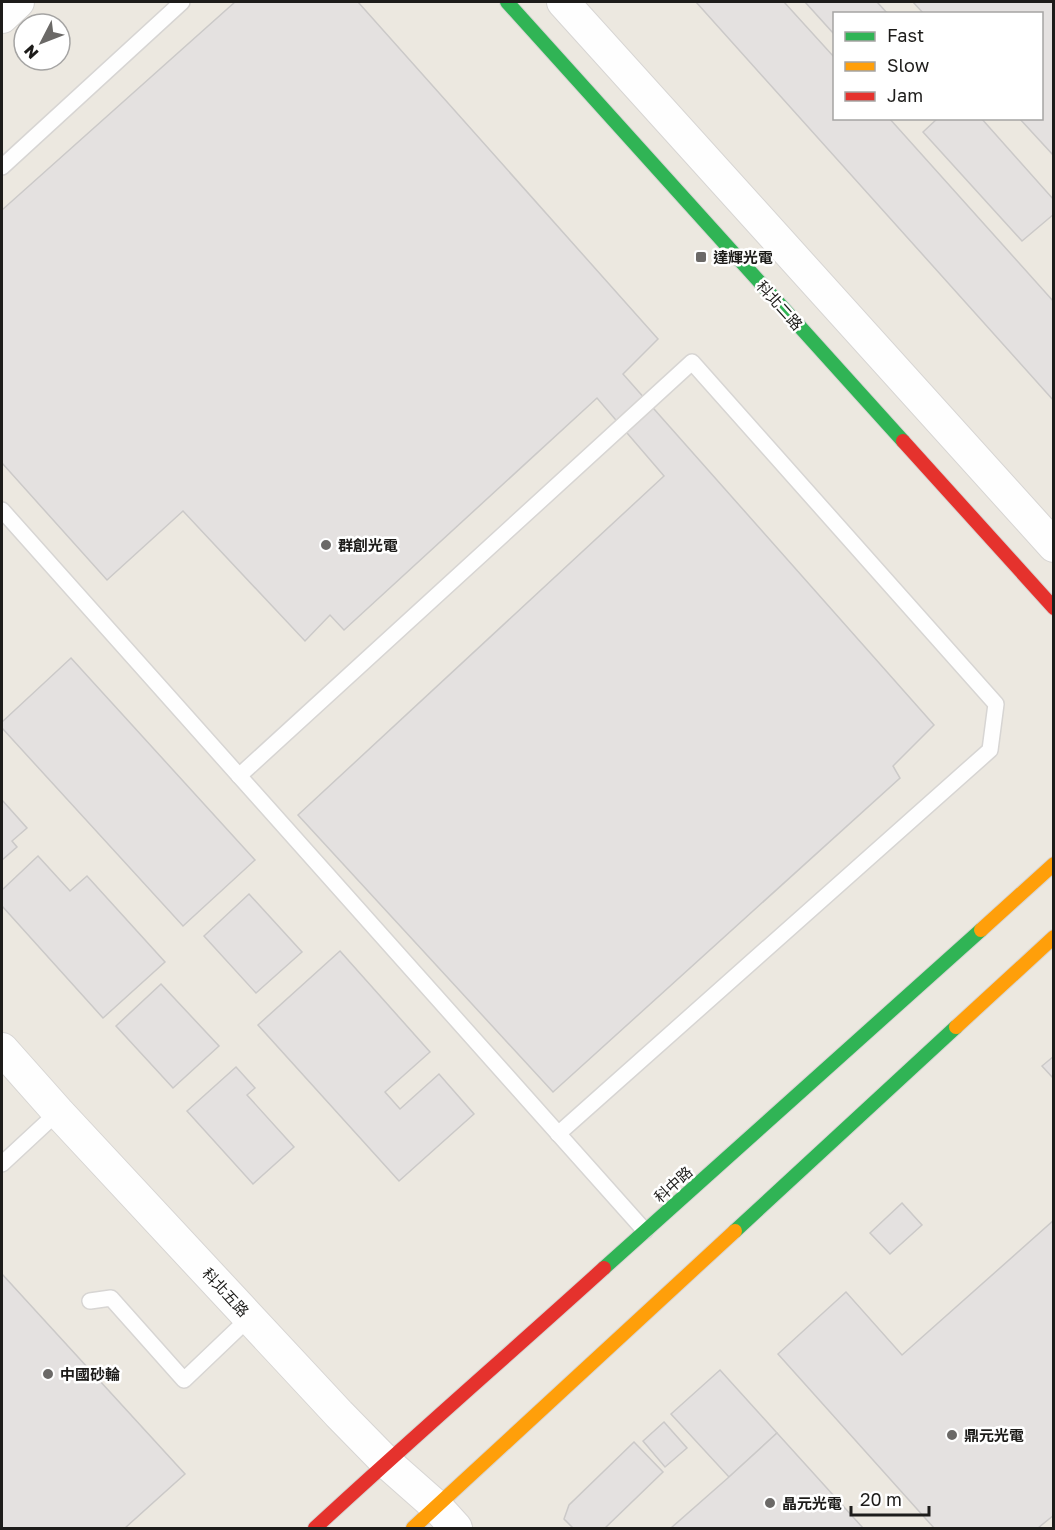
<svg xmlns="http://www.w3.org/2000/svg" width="1055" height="1530" font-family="'Golos Text','Noto Sans TC',sans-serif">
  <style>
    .built { fill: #ece8e0; fill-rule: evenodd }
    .building { fill: #e4e1e0; stroke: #cbc9c8; stroke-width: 1.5 }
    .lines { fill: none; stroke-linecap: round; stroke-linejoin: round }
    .lane-casing { stroke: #d7d5d3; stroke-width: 18 }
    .street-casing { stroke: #d7d5d3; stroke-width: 34 }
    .fast-casing { stroke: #d7d5d3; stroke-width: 16 }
    .slow-casing { stroke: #d7d5d3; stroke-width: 16 }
    .jam-casing { stroke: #d7d5d3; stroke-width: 16 }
    .lane { stroke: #fefefe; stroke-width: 15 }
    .street { stroke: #fefefe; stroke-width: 32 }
    .fast { stroke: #30b455; stroke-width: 14 }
    .slow { stroke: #ff9f0a; stroke-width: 14 }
    .jam { stroke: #e5322d; stroke-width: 14 }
    .poi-dot { fill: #6b6967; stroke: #fff; stroke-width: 2 }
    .labels { text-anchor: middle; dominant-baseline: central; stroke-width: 5; stroke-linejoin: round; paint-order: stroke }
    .poi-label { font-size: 15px; font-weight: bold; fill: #1d1c1a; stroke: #fff; text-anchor: start }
    .street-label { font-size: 15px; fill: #1d1c1a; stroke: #fff }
  </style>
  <rect width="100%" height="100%" fill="#fbf9f6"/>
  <path class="built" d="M2,2H1053V1528H2ZM834,14H1042V118H834ZM24,24H60V60H24Z"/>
  <g class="building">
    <polygon points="235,2 358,2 658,339 623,374 934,725 893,766 900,778 553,1092 298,815 664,476 597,398 344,630 330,615 305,641 183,511 107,580 2,463 2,210"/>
    <polygon points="696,2 784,2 834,57 834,118 889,118 1054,302 1054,401"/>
    <polygon points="805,2 877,2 888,14 834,14 834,34"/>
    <polygon points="913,2 1054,2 1054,156 1019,118 1042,118 1042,14 924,14"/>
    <polygon points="938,118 981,118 1054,200 1054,214 1022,241 923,132"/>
    <polygon points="71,658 255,860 183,926 2,728 2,722"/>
    <polygon points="2,800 27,828 12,841 17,847 2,860"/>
    <polygon points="38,856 70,891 87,876 165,962 103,1018 2,906 2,890"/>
    <polygon points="249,894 302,952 256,993 204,936"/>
    <polygon points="340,951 430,1052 385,1092 400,1109 439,1074 474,1114 399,1181 258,1025"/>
    <polygon points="161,984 219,1046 173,1088 116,1026"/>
    <polygon points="1054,1056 1054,1079 1042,1066"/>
    <polygon points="236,1067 255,1088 247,1095 294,1147 253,1184 187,1111"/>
    <polygon points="902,1203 922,1225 890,1254 870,1233"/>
    <polygon points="1054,1220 1054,1515 1038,1528 934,1528 778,1354 846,1292 902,1355"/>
    <polygon points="2,1274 185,1474 125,1528 2,1528"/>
    <polygon points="720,1370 777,1433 729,1477 671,1414"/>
    <polygon points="664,1422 687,1448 665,1467 643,1441"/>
    <polygon points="777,1433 863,1528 671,1528 729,1477"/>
    <polygon points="634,1442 663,1472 605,1528 573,1528 564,1519 569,1505"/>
  </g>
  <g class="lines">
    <g class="lane-casing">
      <g id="lane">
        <polyline points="2,167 182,2"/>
        <polyline points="2,510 645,1231"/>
        <polyline points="239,776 692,362 996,704 990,750 558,1134"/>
        <polyline points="2,1164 58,1112"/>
        <polyline points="90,1301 111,1298 184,1380 249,1318"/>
      </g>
    </g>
    <g class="street-casing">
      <g id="street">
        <polyline points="563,2 1054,546"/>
        <polyline points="2,17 18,2"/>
        <polyline points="2,1049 58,1112 339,1414 386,1462 437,1507 456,1528"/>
      </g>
    </g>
    <g class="fast-casing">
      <g id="fast">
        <polyline points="507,2 903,441"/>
        <polyline points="735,1231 956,1027"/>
        <polyline points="604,1268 981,930"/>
      </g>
    </g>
    <g class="slow-casing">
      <g id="slow">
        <polyline points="981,930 1054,864"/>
        <polyline points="956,1027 1054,937"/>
        <polyline points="413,1528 735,1231"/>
      </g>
    </g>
    <g class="jam-casing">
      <g id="jam">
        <polyline points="903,441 1054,608"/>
        <path d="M315,1528C410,1440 508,1355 604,1268"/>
      </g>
    </g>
    <use href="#lane" class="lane"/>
    <use href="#street" class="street"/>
    <use href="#fast" class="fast"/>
    <use href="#slow" class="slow"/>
    <use href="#jam" class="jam"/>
  </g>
  <g class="poi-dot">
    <rect x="695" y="251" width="12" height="12" rx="3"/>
    <circle cx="326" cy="545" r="6"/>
    <circle cx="48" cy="1374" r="6"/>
    <circle cx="952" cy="1435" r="6"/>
    <circle cx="770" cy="1503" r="6"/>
  </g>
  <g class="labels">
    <g class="poi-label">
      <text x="713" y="257">達輝光電</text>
      <text x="338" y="545">群創光電</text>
      <text x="60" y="1374">中國砂輪</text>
      <text x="964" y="1435">鼎元光電</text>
      <text x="782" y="1503">晶元光電</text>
    </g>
    <g class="street-label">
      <text transform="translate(780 305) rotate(48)">科北二路</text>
      <text transform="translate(673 1184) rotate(-42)">科中路</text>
      <text transform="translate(226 1292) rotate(47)">科北五路</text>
    </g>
  </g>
  <rect width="1055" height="1530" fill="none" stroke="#1d1c1a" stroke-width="6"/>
  <rect x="833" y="12" width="210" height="108" fill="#ffffff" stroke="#a5a4a3" stroke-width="1.5"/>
  <rect x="845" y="32" width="30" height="9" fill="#30b455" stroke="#a5a4a3" stroke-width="1.5"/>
  <text x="887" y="42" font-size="18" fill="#1d1c1a">Fast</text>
  <rect x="845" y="62" width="30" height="9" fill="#ff9f0a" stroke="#a5a4a3" stroke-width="1.5"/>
  <text x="887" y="72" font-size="18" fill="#1d1c1a">Slow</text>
  <rect x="845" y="92" width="30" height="9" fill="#e5322d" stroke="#a5a4a3" stroke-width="1.5"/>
  <text x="887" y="102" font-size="18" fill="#1d1c1a">Jam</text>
  <g transform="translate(42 42) rotate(228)"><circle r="28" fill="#ffffff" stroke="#a5a4a3" stroke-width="1.5"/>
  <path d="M0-4.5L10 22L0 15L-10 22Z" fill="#6b6967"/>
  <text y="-9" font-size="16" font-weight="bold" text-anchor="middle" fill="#1d1c1a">N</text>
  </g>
  <path d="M851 1506v9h78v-9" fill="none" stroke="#1d1c1a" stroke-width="3"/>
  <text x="860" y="1506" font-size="18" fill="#1d1c1a" stroke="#ffffff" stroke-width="4.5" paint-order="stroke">20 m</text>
</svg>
